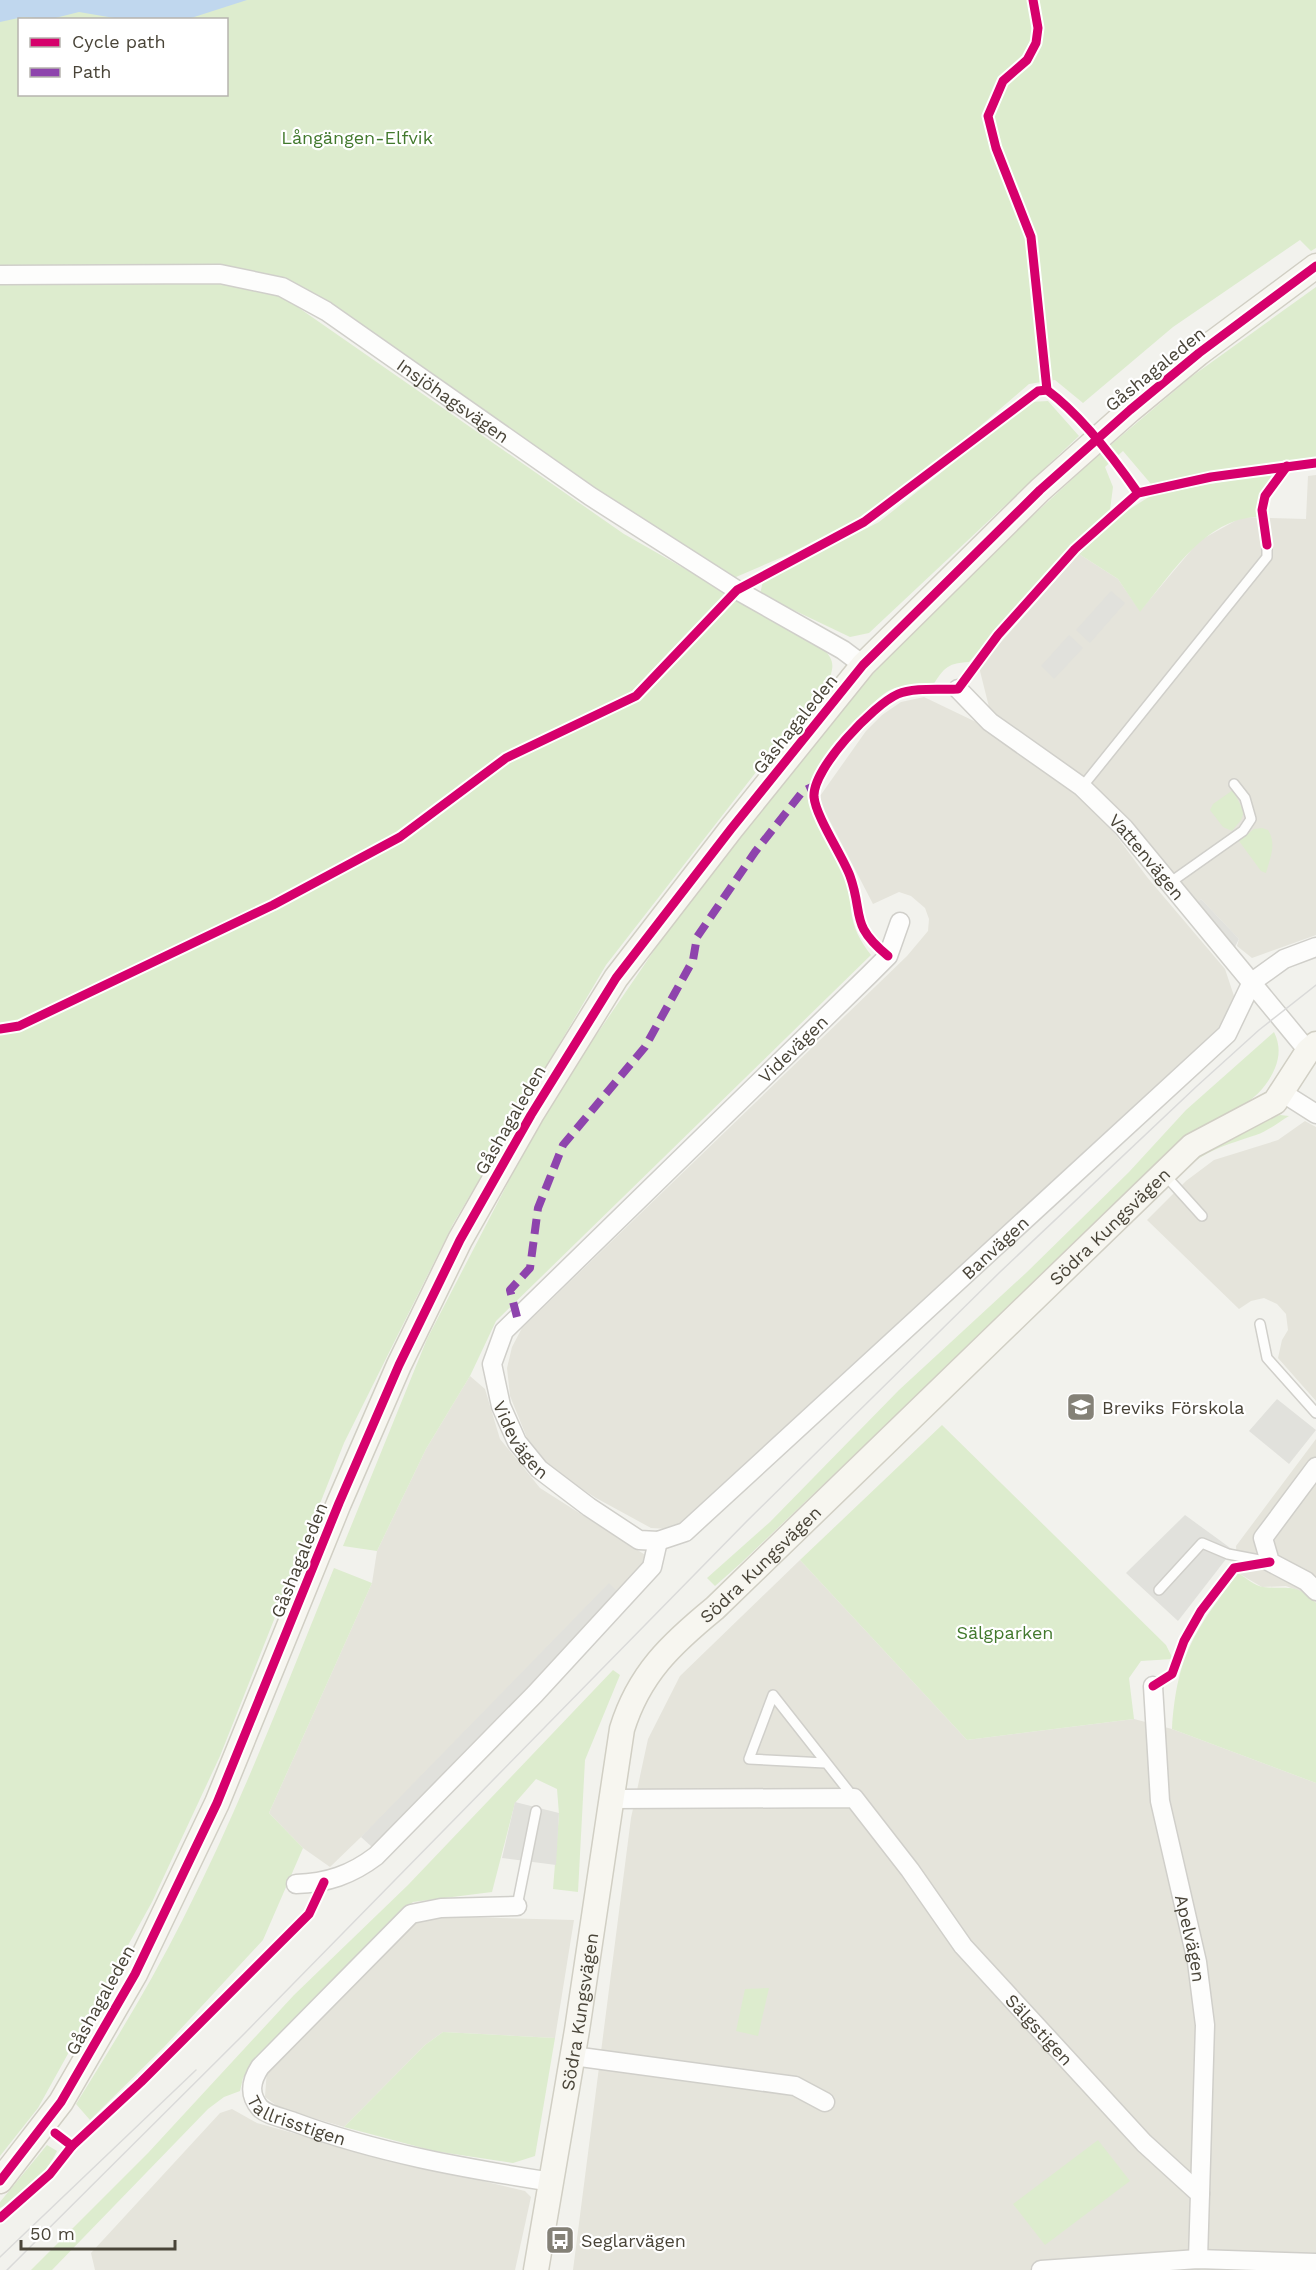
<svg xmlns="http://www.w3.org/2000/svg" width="1316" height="2270" font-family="'Work Sans',sans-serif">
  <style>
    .residential { fill: #e5e4db }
    .green { fill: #ddecce; fill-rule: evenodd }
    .parking { fill: #e1e1dc }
    .water { fill: #c0d7ee }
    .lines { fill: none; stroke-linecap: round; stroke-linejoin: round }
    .lane-casing { stroke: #d0cfca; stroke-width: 12 }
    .street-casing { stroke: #d0cfca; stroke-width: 21 }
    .secondary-casing { stroke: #d1cfc4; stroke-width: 27 }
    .lane { stroke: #fdfdfc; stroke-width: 9 }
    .street { stroke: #fdfdfc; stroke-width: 18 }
    .secondary { stroke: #f7f6f0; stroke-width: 24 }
    .tram { stroke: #dadad9; stroke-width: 1.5 }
    .quiet { stroke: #8e44ad; stroke-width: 8; stroke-dasharray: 15 8; stroke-linecap: butt }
    .cycleway-casing { stroke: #fff; stroke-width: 13 }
    .cycleway { stroke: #d6006c; stroke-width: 9 }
    .labels { text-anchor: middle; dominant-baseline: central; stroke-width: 4.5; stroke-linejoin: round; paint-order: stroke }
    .park-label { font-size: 18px; fill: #42792d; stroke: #fff }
    .street-label { font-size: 18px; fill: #494438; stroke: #fff }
    .poi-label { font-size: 18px; fill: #494438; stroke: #fff; text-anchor: start }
  </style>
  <rect width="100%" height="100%" fill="#f2f2ed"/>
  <g class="residential">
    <polygon points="1316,475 1316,935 1252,958 1237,946 1239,939 1201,899 1193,906 1102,793 990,711 979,667 1079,554 1118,579 1140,611 1199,541 1242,517 1306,519 1308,476"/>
    <polygon points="924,697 976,722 1079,797 1115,834 1147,877 1225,969 1235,999 1222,1029 1004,1226 940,1295 684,1521 668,1529 651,1528 596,1498 551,1469 529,1443 510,1396 507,1368 512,1347 522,1328 907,956 928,931 929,919 925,908 911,896 899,892 873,904 820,802 820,796 866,731 882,715 901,702"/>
    <polygon points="1305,1121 1316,1127 1316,1401 1278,1358 1282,1340 1288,1330 1286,1314 1277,1304 1264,1298 1251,1301 1239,1309 1147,1220 1186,1181 1214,1160 1278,1140"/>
    <polygon points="470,1376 485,1389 500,1439 540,1488 650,1558 330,1867 303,1848 269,1813 372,1583 377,1551 426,1449"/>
    <polygon points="1316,1439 1316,1603 1307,1594 1286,1586 1262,1587 1238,1573 1236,1546"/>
    <polygon points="800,1560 967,1740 1134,1719 1172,1729 1316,1783 1316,2270 573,2270 631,1818 648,1739 680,1676"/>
    <polygon points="428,1916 574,1920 555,2038 443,2032 425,2045 344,2127 280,2108 265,2097 267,2069 411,1923"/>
    <polygon points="232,2109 257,2123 357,2151 525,2191 531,2197 515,2270 95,2270 91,2253 220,2113"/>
  </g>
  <g class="green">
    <path d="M0,0H1316V248L1311,251L1300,240L1173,327L1083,403L1055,380L1029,384L971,434L860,518L787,555L729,580L321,301L299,308L624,534L822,647C832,658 835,663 830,677L606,965L453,1224L344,1443L220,1756L152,1902L38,2108L0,2156ZM20,20H226V94H20Z"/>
    <path d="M1316,287V458L1151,484L1123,451L1105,467L1113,487L1110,510L1047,571L969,662C945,663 943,670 931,688C918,686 903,684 890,690C869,701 811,768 809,791C807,815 840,860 849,883C852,891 851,901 851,910C853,928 860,941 871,955L496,1321L470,1376L426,1449L377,1551L343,1546L427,1339L530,1140L573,1069L664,936L748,823L847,701L955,588L1094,459L1191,377Z"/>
    <polygon points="1048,401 1079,436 869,633 850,637 760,594 763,581 879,522 1030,402"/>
    <path d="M1274,472L1276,473L1259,496L1258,517C1205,518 1171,575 1140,612L1118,579L1079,554L1122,514L1152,495Z"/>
    <polygon points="1233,790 1244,812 1241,820 1232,831 1223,827 1210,810 1213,804"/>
    <path d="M1262,828L1268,830C1277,844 1270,858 1266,873L1261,871L1239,841L1254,829Z"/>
    <path d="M1274,1032C1280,1044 1280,1056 1275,1068C1260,1104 1227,1113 1195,1130L741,1563L715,1586L707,1578L770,1522L899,1390L1026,1273L1129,1172L1186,1110Z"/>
    <path d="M1280,1115L1289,1116C1279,1122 1268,1131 1256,1135C1226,1145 1206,1150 1181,1172L1206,1146L1243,1128Z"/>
    <polygon points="942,1425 1166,1645 1173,1659 1141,1661 1129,1678 1134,1719 967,1740 800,1560"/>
    <path d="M334,1568L372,1583L269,1813L303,1848L263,1940L164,2047L90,2120L76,2104C114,2043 151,1983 183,1919C241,1805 286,1686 334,1568Z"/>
    <path d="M1238,1573C1245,1577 1255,1586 1263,1587C1287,1590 1296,1582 1316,1603V1783L1172,1729C1177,1654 1195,1631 1238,1573Z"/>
    <polygon points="613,1670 620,1675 585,1760 578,1892 553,1889 559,1814 557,1789 536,1779 515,1803 492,1892 413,1902 256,2059 243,2078 240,2091 224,2097 208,2109 52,2270 31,2270 148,2153 294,1995 408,1885"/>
    <polygon points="769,1988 758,2036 736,2031 745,1989"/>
    <polygon points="443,2032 555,2038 535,2156 513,2163 434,2151 344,2127 425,2045"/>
    <polygon points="1098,2140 1130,2181 1045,2245 1013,2204"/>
    <path d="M47,2145L57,2151C46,2174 24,2197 0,2208V2202Z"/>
  </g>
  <g class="parking">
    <polygon points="1111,591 1125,603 1090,643 1076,630"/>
    <polygon points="1069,635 1083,648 1054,679 1041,666"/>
    <polygon points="1201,899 1239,939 1234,949 1193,906"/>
    <polygon points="1277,1399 1316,1430 1289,1464 1249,1431"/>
    <polygon points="1185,1515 1233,1550 1178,1621 1126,1573"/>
    <polygon points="609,1583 620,1594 372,1847 361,1837"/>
    <polygon points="515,1802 559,1813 556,1865 502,1858"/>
  </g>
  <polygon class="water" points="0,0 247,0 188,19 120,19 79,12 51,19 23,17 0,22"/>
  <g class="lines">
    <g class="lane-casing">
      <g id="lane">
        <polyline points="1082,787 1267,557 1267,545"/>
        <polyline points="1168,884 1243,831 1251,819 1245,798 1234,784"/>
        <polyline points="1165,1175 1202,1216"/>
        <polyline points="1260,1324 1267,1358 1316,1413"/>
        <polyline points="1159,1590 1202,1543 1228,1554 1270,1562"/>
        <polyline points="825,1763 749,1759 773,1695 854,1798"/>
        <polyline points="517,1906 536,1811"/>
      </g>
    </g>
    <g class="street-casing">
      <g id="street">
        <path id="s1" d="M0,275L220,274L282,287L326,311L590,496L737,590L843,650L863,665"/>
        <path id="s2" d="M958,689L990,722L1082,787L1124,828L1308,1051"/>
        <path id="s3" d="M900,922L888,956L869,975L504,1331L492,1364L501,1406L517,1442L539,1469L589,1507L639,1540L658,1541L685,1532L1227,1034L1252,982L1284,959L1316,947"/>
        <polyline points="1283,1093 1316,1114"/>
        <polyline points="1316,1467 1263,1538 1270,1562 1306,1581 1316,1591"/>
        <path id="s4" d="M1153,1686L1160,1801L1197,1962L1205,2025L1200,2194"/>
        <path id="s5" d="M609,1799L854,1798L910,1870L963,1946L1144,2143L1200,2194L1198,2259"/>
        <path d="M296,1884C327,1883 351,1875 376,1856L535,1694L652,1567L658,1541"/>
        <path id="s6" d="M517,1906L441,1908L411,1914L260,2067C251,2081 248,2094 260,2108C267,2115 284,2118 294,2122C378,2153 463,2168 552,2182"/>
        <polyline points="573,2056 795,2086 825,2102"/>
        <polyline points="1041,2270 1198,2259 1316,2263"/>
      </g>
    </g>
    <g class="secondary-casing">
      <g id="secondary">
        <polyline points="0,2181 61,2102 135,1974 217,1803 339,1503 399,1365 460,1240 531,1115 616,978 731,829 863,665 1040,490 1130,410 1199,353 1316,266"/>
        <path id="s7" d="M536,2270L577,2030L622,1729C639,1674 671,1644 715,1608L1192,1146L1275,1102L1308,1051L1316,1044"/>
      </g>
    </g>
    <use href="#lane" class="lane"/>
    <use href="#street" class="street"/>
    <use href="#secondary" class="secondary"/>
    <g class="tram">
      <polyline points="0,2257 196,2070"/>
      <polyline points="7,2270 244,2034 747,1521 1000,1272 1197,1086 1259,1030 1316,985"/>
    </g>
    <polyline class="quiet" points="517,1317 510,1290 530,1268 538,1208 563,1145 645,1047 693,960 697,937 755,852 803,791 814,786"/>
    <g class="cycleway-casing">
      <g id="cycleway">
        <polyline points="1033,0 1038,28 1036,43 1027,60 1003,81 988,116 996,148 1031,237 1047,390"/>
        <polyline points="1267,545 1262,510 1265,496 1287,466"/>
        <path d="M888,956C849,924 864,915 850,876C842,855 816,817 814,797C812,769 873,705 898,694C914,687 941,690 958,689L998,635L1075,549L1138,493L1211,477L1316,463"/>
        <path d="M0,1029L19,1026L273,905L400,837L506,758L636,696L737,590L864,522L1038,391L1047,390C1082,416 1113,457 1138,493"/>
        <polyline points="1153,1686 1172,1674 1184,1641 1201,1611 1234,1568 1270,1562"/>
        <polyline points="72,2146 141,2082 309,1914 324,1882"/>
        <polyline points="0,2181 61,2102 135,1974 217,1803 339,1503 399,1365 460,1240 531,1115 616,978 731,829 863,665 1040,490 1130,410 1199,353 1316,266"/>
        <polyline points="0,2218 50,2174 72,2146 55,2133"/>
      </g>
    </g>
    <use href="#cycleway" class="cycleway"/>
  </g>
  <defs>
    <g id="school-square" transform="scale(1.5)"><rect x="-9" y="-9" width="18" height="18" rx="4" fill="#848177" stroke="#fff"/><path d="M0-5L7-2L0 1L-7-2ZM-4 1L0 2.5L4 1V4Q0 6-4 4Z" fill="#fff"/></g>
    <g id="bus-square" transform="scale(1.5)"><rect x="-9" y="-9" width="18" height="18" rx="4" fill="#848177" stroke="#fff"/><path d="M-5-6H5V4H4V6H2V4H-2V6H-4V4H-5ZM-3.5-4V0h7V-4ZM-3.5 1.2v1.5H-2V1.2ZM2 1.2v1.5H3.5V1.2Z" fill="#fff"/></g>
  </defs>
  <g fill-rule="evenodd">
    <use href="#school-square" x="1081" y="1407"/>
    <use href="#bus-square" x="560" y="2240"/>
  </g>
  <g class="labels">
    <g class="park-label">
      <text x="357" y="137">Långängen-Elfvik</text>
      <text x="1005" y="1632">Sälgparken</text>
    </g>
    <g class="street-label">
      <text transform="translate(1155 369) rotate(-39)">Gåshagaleden</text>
      <text stroke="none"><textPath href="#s1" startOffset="489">Insjöhagsvägen</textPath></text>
      <text transform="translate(795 724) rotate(-51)">Gåshagaleden</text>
      <text stroke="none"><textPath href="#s2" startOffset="254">Vattenvägen</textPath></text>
      <text transform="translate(793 1049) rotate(-44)">Videvägen</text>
      <text transform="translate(510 1120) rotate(-60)">Gåshagaleden</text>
      <text stroke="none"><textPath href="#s7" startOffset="1252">Södra Kungsvägen</textPath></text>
      <text stroke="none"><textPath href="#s3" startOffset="1316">Banvägen</textPath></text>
      <text stroke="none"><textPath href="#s3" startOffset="690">Videvägen</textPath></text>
      <text transform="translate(299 1560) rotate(-68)">Gåshagaleden</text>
      <text stroke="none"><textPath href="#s7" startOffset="766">Södra Kungsvägen</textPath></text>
      <text stroke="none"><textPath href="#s4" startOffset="256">Apelvägen</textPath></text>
      <text transform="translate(100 2000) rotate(-61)">Gåshagaleden</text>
      <text stroke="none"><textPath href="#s7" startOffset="262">Södra Kungsvägen</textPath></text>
      <text stroke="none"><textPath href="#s5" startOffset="542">Sälgstigen</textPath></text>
      <text stroke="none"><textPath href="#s6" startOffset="405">Tallrisstigen</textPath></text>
    </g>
    <g class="poi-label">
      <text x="1102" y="1407">Breviks Förskola</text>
      <text x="581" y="2240">Seglarvägen</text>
    </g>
  </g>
  <rect x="18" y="18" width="210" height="78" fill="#ffffff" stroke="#b6b4af" stroke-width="1.5"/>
  <rect x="30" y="38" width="30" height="9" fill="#d6006c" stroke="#b6b4af" stroke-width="1.5"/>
  <text x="72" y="48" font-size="18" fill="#494438">Cycle path</text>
  <rect x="30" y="68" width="30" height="9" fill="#8e44ad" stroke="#b6b4af" stroke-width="1.5"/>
  <text x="72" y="78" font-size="18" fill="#494438">Path</text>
  <path d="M21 2240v9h154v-9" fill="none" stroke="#494438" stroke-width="3"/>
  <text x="30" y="2240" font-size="18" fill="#494438" stroke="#ffffff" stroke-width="4.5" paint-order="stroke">50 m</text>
</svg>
